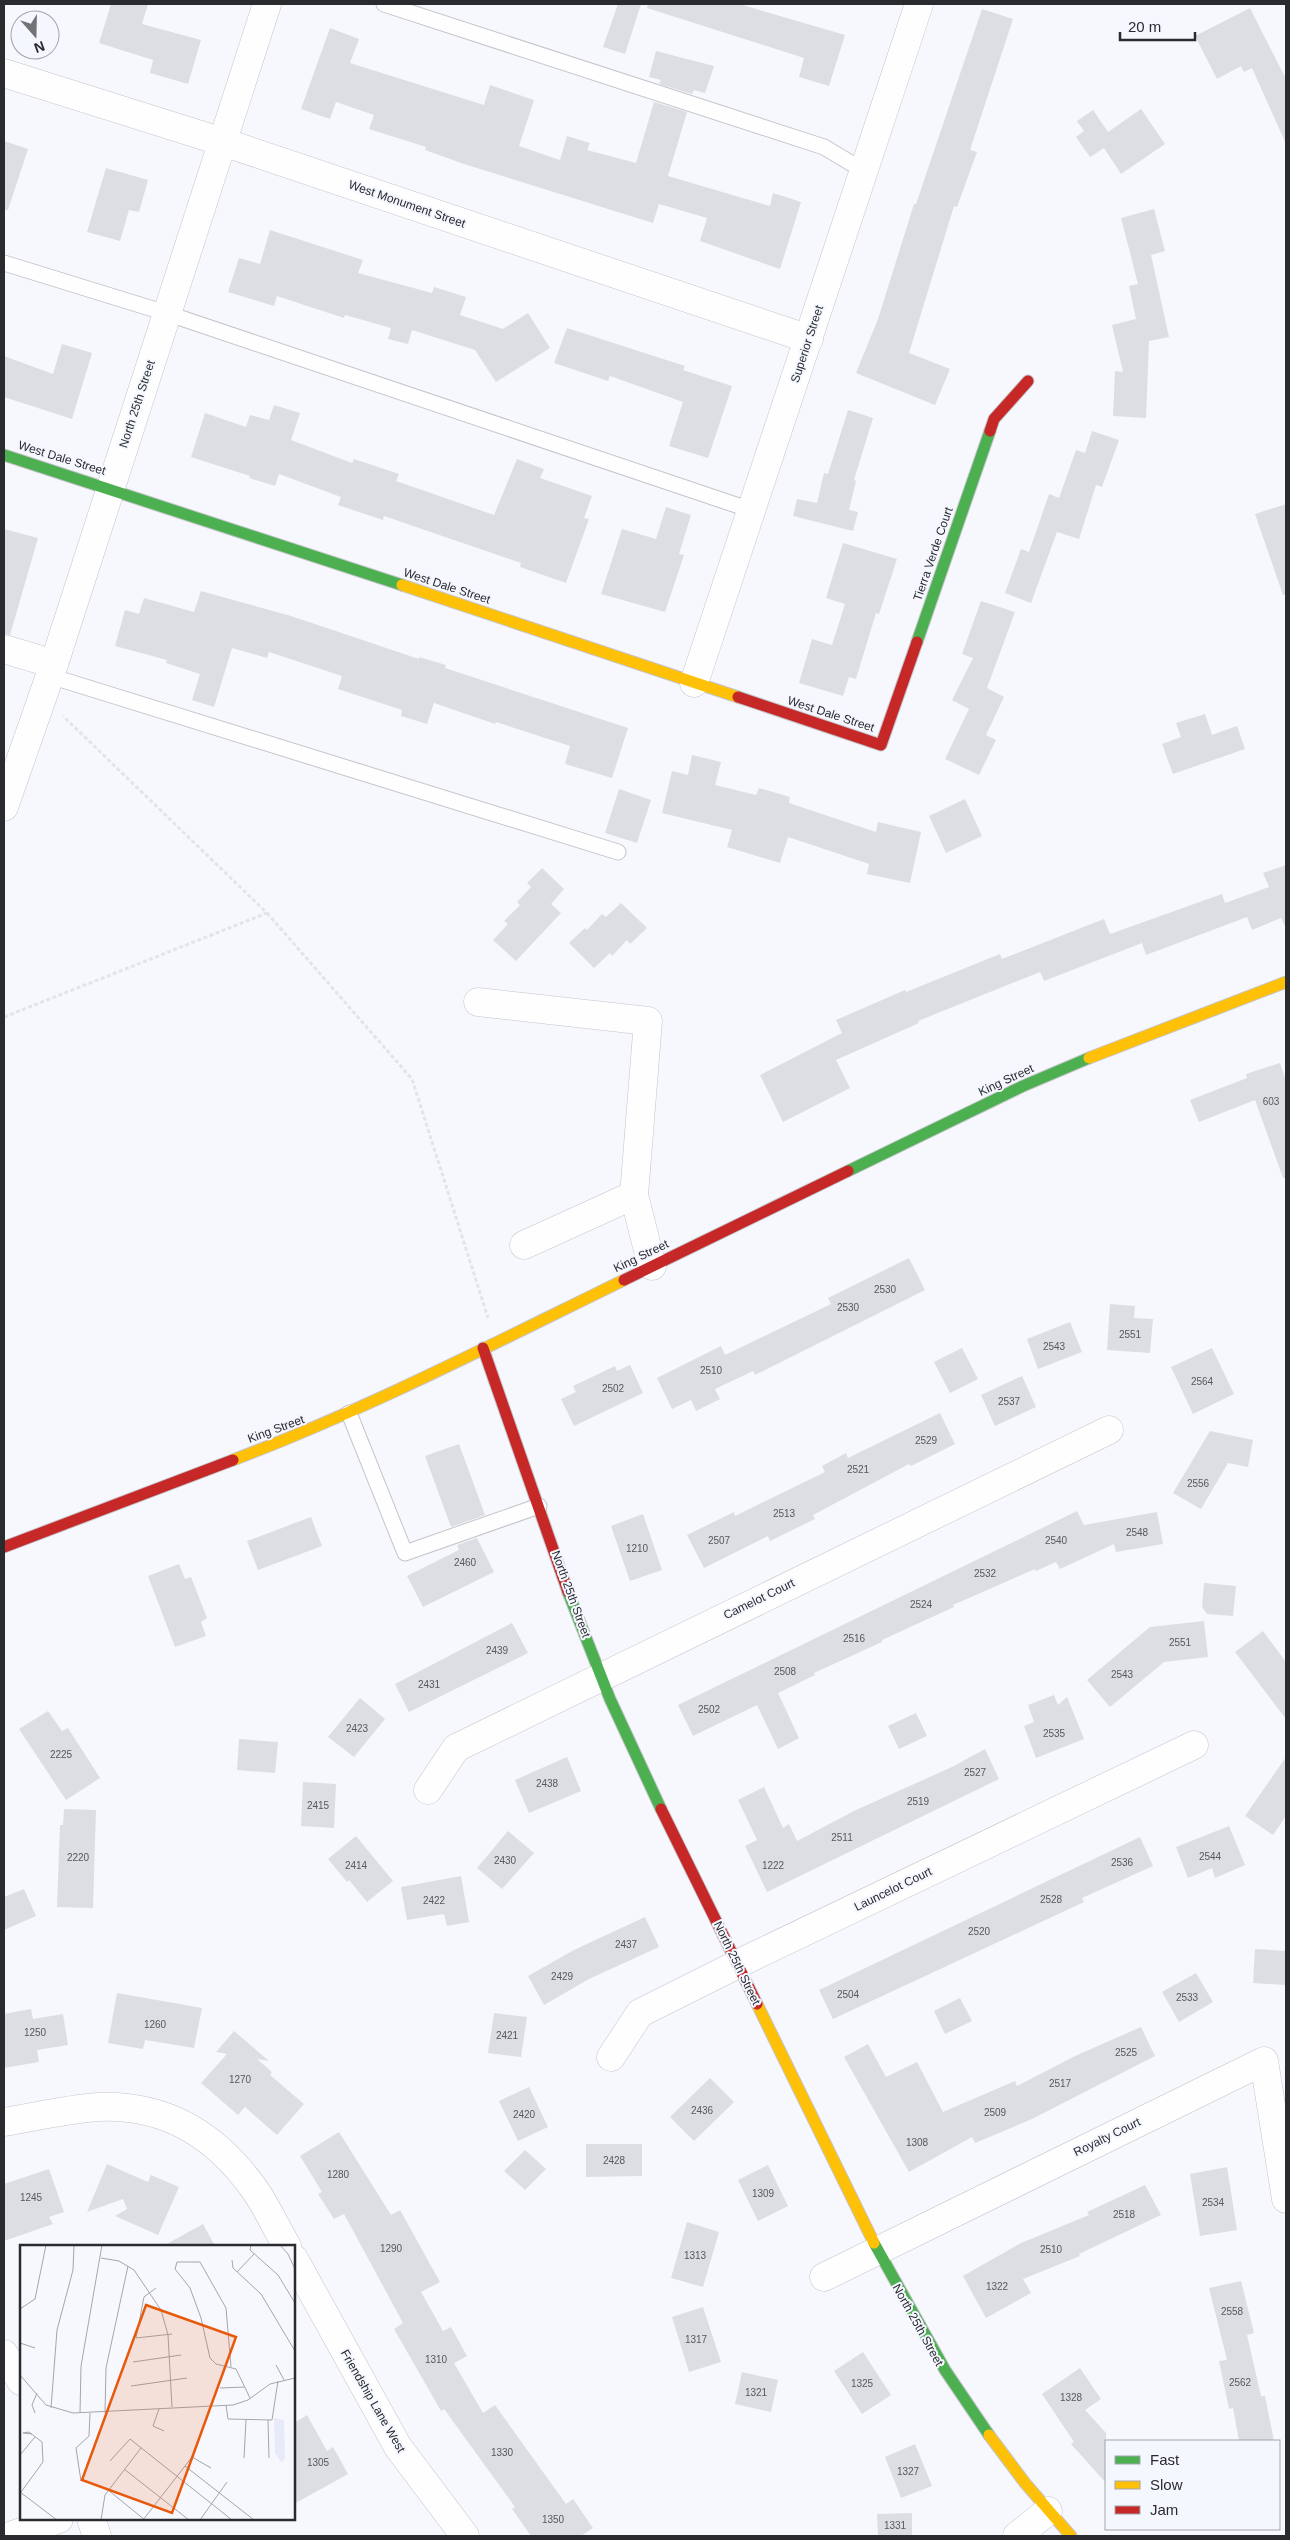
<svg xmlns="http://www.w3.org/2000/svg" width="1290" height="2540" font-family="Arial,sans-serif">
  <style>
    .building { fill: #dddee3 }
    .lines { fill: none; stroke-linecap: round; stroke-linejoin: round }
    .lane-casing { stroke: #c4c5ca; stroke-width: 17 }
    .street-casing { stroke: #c4c5ca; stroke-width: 29 }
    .fast-casing { stroke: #c4c5ca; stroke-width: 13 }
    .slow-casing { stroke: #c4c5ca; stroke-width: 13 }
    .jam-casing { stroke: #c4c5ca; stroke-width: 13 }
    .path { stroke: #e4e4e6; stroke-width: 3; stroke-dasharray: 4 2.5; stroke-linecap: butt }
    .lane { stroke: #fefeff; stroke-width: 15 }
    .street { stroke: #fefeff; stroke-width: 28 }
    .fast { stroke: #4caf50; stroke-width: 11 }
    .slow { stroke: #ffc107; stroke-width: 11 }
    .jam { stroke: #c62828; stroke-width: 11 }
    .labels { text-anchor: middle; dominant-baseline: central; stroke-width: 4; stroke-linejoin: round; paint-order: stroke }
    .number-label { font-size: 10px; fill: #56585c }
    .street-label { font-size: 12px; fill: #292b2f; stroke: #f5f7ff }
    .inset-road { fill: none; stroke: #a5a6ab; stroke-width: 1 }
    .view { fill: #e8590c; fill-opacity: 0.15; stroke: #e8590c; stroke-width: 2.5 }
    .inset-edge { fill: none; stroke: #292b2f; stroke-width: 2.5 }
  </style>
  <rect width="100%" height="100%" fill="#f7f8fd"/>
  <g class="building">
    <polygon points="111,4 148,4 142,24 201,40 188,84 150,73 153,60 99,43"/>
    <polygon points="618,4 641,4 625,54 603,47"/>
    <polygon points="648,4 739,4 845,35 829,86 799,77 804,58 647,8"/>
    <polygon points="1250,8 1286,79 1286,144 1252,68 1244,72 1241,66 1217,79 1195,36"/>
    <polygon points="982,9 1013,19 970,150 977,152 957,207 954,206 909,353 950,369 935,405 856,373 878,319 914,204 916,204"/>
    <polygon points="330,28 359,39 350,63 484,105 490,85 534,100 519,146 560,160 567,136 590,143 587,150 636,163 654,102 687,112 668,176 770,206 773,193 801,202 780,269 700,241 707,218 659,204 653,223 464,164 425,150 426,147 369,129 374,115 336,102 330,119 301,109"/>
    <polygon points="656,51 714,66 705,93 694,90 692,94 659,84 661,80 649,77"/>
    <polygon points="1141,109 1165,144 1121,174 1104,148 1090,157 1076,137 1084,131 1077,121 1093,110 1108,132"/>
    <polygon points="4,141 28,149 8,210 4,210"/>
    <polygon points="106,168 148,180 139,212 129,210 120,241 87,232"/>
    <polygon points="1154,209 1165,251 1151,255 1169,337 1149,341 1146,418 1113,416 1115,371 1123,372 1112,325 1136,319 1129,286 1138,284 1121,218"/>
    <polygon points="270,230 363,260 358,273 432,293 434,287 466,297 460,315 503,329 528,313 550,348 496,382 475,350 412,330 408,344 388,339 391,328 345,315 344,318 277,296 274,306 228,292 239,258 260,264"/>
    <polygon points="567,328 685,366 683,370 732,386 708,458 669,446 683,402 610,376 608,381 554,363"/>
    <polygon points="62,344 92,353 72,419 4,397 4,356 53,374"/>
    <polygon points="274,405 300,413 291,440 352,463 354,459 399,474 396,481 494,515 517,459 544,469 540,478 592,496 584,518 589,519 566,583 520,567 521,563 384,516 383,520 338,505 341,497 279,474 275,486 249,478 250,476 191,457 205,413 246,427 250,415 269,420"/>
    <polygon points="848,410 873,418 854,480 856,481 849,510 858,512 853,531 793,516 797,499 817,503 824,473 828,474"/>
    <polygon points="1092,431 1119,440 1102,487 1096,485 1079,539 1057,532 1031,603 1005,593 1021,549 1029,552 1049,494 1059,498 1076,450 1085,453"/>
    <polygon points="1286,504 1286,595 1283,595 1255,514"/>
    <polygon points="666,507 691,515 679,554 684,555 665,612 601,594 622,529 656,539"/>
    <polygon points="4,529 38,538 10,635 4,634"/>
    <polygon points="843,543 897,559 879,614 876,613 856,679 849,677 843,696 799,683 812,639 832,645 845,604 826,598"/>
    <polygon points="201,591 291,616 419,659 419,657 446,665 445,668 628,728 612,778 565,764 570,746 496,722 495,724 434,703 427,724 401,716 402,710 338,689 342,676 269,652 267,658 232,648 214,707 192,700 200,674 166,663 167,660 115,646 125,610 139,614 144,598 194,612"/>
    <polygon points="981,601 1015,612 987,688 1004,697 986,735 996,740 979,775 945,759 969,709 952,700 973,658 962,654"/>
    <polygon points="1205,714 1212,735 1237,726 1245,749 1173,774 1162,744 1181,737 1176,723"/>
    <polygon points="692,755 721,762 715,785 756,795 759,788 790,797 789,803 876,832 878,822 921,832 910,883 867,874 869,864 788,837 780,863 727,847 732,830 662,813 672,771 688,775"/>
    <polygon points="619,789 651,800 637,843 605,833"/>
    <polygon points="965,799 982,836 946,853 929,816"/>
    <polygon points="1286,865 1286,928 1281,918 1252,930 1247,917 1146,955 1142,943 1044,981 1040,972 918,1021 919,1023 836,1060 850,1088 783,1122 760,1075 842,1033 836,1020 905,990 906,992 1000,954 1002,959 1104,919 1110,934 1222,894 1225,903 1269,887 1263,873"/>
    <polygon points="542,868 564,889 551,904 561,913 516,961 493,940 508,924 504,921 520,905 517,902 531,887 527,883"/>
    <polygon points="621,903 647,928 630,944 627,940 612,956 610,953 594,968 569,943 585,928 587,930 602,914 606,917"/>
    <polygon points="1280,1063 1286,1081 1286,1178 1283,1178 1255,1100 1199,1122 1190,1100 1247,1078 1246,1074"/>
    <polygon points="909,1258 925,1290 755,1375 753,1371 715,1389 720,1399 696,1411 691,1400 672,1409 657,1378 721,1346 725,1355 831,1304 828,1298"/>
    <polygon points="1110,1304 1135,1306 1134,1318 1153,1319 1150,1353 1107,1350"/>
    <polygon points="1070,1322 1082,1352 1038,1369 1027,1339"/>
    <polygon points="962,1348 978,1379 950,1393 934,1362"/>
    <polygon points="1212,1348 1234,1394 1193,1414 1171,1367"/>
    <polygon points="630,1365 643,1393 574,1426 561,1399 576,1392 573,1386 615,1366 617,1371"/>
    <polygon points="1022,1376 1036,1407 995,1426 981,1395"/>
    <polygon points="940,1413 955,1444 911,1466 909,1464 813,1515 815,1519 770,1541 768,1536 704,1568 687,1535 734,1512 735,1516 825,1472 822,1466 846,1453 848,1458"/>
    <polygon points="1210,1431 1253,1440 1248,1467 1228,1463 1201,1509 1173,1493"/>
    <polygon points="459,1444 485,1515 451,1527 425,1456"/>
    <polygon points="1077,1511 1084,1525 1157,1512 1163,1544 1116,1552 1114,1544 1060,1569 1056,1562 1036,1571 1035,1569 953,1605 954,1607 882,1640 882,1642 814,1673 815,1675 778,1693 799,1738 778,1749 757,1705 693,1736 678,1705"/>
    <polygon points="643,1514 662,1570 630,1581 611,1526"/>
    <polygon points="311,1517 322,1546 258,1570 247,1541"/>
    <polygon points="477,1538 494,1572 423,1607 407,1576 459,1550 457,1545"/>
    <polygon points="179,1564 185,1579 191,1577 207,1618 201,1622 206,1636 175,1647 148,1576"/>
    <polygon points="1204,1583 1236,1586 1233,1616 1207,1614 1202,1607"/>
    <polygon points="1204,1621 1208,1657 1164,1662 1110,1707 1087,1680 1150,1627"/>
    <polygon points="512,1623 528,1653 409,1712 395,1684"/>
    <polygon points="1263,1631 1286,1662 1286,1719 1235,1652"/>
    <polygon points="1054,1695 1058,1705 1067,1697 1084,1739 1036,1758 1024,1726 1034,1722 1028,1705"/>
    <polygon points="360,1698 385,1719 354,1757 328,1737"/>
    <polygon points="48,1711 62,1731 68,1728 100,1778 66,1800 19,1729"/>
    <polygon points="916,1713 927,1736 899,1749 888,1726"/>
    <polygon points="239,1739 278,1742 275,1773 237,1770"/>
    <polygon points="985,1749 999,1779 767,1892 745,1846 757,1840 738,1800 764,1787 783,1828 789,1824 797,1841 856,1810 952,1767"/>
    <polygon points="567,1757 581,1791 529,1813 515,1780"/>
    <polygon points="1286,1757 1286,1816 1273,1835 1245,1816"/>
    <polygon points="303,1782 336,1784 334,1828 301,1826"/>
    <polygon points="64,1809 96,1810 93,1908 57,1907 60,1825 63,1825"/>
    <polygon points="1229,1826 1245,1865 1215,1878 1212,1868 1188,1878 1176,1847"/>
    <polygon points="508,1831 534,1853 502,1889 477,1868"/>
    <polygon points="356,1836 393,1881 367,1902 349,1880 347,1882 328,1859"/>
    <polygon points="1140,1837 1153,1866 1082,1898 1084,1902 833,2019 819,1990"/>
    <polygon points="461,1876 469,1922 447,1926 444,1914 407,1920 401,1887"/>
    <polygon points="24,1889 36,1916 4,1930 4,1897"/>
    <polygon points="645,1917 659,1947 589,1979 544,2005 528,1976 574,1950"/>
    <polygon points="1255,1949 1286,1951 1286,1985 1253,1983"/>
    <polygon points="1196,1973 1213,2002 1179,2022 1162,1992"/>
    <polygon points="117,1993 202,2008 194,2048 145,2040 143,2049 108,2043"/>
    <polygon points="960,1998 972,2021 945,2034 934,2011"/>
    <polygon points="31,2009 33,2019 63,2014 68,2045 37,2050 39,2062 4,2068 4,2014"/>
    <polygon points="494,2013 527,2017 521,2057 488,2053"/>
    <polygon points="1141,2027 1155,2056 1032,2119 975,2143 972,2137 909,2172 844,2057 868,2044 886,2077 917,2062 943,2112 1015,2081 1017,2086 1075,2056"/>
    <polygon points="234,2031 269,2061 257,2059 272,2072 270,2075 304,2104 277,2135 245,2107 238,2115 201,2083 227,2054 216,2052"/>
    <polygon points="710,2078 734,2102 694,2141 670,2117"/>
    <polygon points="529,2087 548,2127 518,2141 499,2101"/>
    <polygon points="339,2132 391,2215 400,2210 440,2282 421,2292 443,2331 451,2327 467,2356 454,2363 483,2413 495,2405 566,2504 573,2499 593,2528 581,2536 531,2536 512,2509 515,2507 444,2409 441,2411 394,2329 403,2323 344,2214 334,2219 318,2194 322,2192 300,2156"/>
    <polygon points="586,2144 642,2144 642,2176 586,2177"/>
    <polygon points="525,2150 546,2169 525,2190 504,2171"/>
    <polygon points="107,2164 148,2182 151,2175 179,2187 158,2235 115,2216 127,2209 123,2199 87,2212"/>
    <polygon points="768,2165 788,2206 758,2221 738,2180"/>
    <polygon points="1227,2167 1237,2230 1200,2236 1190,2174"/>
    <polygon points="49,2169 64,2212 49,2217 53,2224 4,2241 4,2184"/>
    <polygon points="1145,2185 1161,2215 1079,2254 1080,2256 1023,2279 1031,2293 986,2318 963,2276 1021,2243 1089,2215 1087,2212"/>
    <polygon points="687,2222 719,2232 703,2287 671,2278"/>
    <polygon points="203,2224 215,2246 163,2246"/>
    <polygon points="1241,2281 1254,2333 1247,2335 1261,2396 1265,2396 1274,2441 1239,2441 1233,2408 1229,2409 1219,2361 1227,2360 1209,2288"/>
    <polygon points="703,2307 721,2362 689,2372 672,2317"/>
    <polygon points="863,2352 891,2395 862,2414 834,2371"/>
    <polygon points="1080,2368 1101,2399 1085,2410 1106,2433 1106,2483 1071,2444 1074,2442 1042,2394"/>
    <polygon points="742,2372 778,2380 771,2412 735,2404"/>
    <polygon points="307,2415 327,2451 333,2447 348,2474 294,2504 294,2423"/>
    <polygon points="915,2444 932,2486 901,2498 885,2457"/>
    <polygon points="912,2513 912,2536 878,2536 877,2514"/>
  </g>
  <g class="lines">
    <g class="lane-casing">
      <g id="lane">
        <polyline points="384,4 824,147 864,171"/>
        <polyline points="4,263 166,313 751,510"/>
        <polyline points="50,676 618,852"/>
        <polyline points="349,1413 405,1553 539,1506"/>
      </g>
    </g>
    <g class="street-casing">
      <g id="street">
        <polyline points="4,73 223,142 809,339"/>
        <polyline points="4,649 54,664"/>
        <polyline points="694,683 919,4"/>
        <polyline points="4,807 54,664 267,4"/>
        <polyline points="478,1002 648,1021 634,1195 652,1266"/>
        <polyline points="524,1245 634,1195"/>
        <polyline points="428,1790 456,1748 1109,1430"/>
        <polyline points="611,2057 640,2013 752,1957 1194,1745"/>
        <path d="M4,2122C35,2117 67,2109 98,2107C166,2104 216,2135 255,2190C267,2207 276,2228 287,2246"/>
        <polyline points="294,2259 398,2447 465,2536"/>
        <polyline points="824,2277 1264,2061 1286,2199"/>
        <polyline points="4,2354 21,2381"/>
        <polyline points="91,2519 97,2536"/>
        <polyline points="10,2536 59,2519"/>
        <polyline points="1017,2536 1048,2511"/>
      </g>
    </g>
    <g class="fast-casing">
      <g id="fast">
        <polyline points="4,455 402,585"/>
        <polyline points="917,642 990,431"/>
        <polyline points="848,1171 1023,1086 1089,1058"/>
        <polyline points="568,1592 610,1699 661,1809"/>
        <polyline points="874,2243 945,2370 989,2435"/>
      </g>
    </g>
    <g class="slow-casing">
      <g id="slow">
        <polyline points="402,585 738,697"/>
        <polyline points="1089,1058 1286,982"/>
        <path d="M233,1460C367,1409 495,1343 624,1280"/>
        <polyline points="757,2004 874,2243"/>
        <polyline points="989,2435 1025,2483 1071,2536"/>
      </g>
    </g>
    <g class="jam-casing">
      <g id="jam">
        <polyline points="990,431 994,419 1028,381"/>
        <polyline points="738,697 881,745 917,642"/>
        <polyline points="624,1280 848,1171"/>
        <polyline points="483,1348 568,1592"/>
        <polyline points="4,1547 233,1460"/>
        <polyline points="661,1809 757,2004"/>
      </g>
    </g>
    <g class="path">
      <polyline points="267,913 412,1079 488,1318"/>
      <polyline points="4,1017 267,913 63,716"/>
    </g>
    <use href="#lane" class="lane"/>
    <use href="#street" class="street"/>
    <use href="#fast" class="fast"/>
    <use href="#slow" class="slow"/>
    <use href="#jam" class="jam"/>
  </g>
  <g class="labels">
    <g class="number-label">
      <text x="1271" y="1101">603</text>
      <text x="885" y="1289">2530</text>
      <text x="848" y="1307">2530</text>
      <text x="1130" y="1334">2551</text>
      <text x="1054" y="1346">2543</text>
      <text x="711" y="1370">2510</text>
      <text x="1202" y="1381">2564</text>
      <text x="613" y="1388">2502</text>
      <text x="1009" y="1401">2537</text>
      <text x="926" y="1440">2529</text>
      <text x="858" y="1469">2521</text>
      <text x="1198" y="1483">2556</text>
      <text x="784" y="1513">2513</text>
      <text x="1137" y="1532">2548</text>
      <text x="719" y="1540">2507</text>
      <text x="1056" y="1540">2540</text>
      <text x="637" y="1548">1210</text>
      <text x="465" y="1562">2460</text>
      <text x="985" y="1573">2532</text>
      <text x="921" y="1604">2524</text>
      <text x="854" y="1638">2516</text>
      <text x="1180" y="1642">2551</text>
      <text x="497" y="1650">2439</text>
      <text x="785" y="1671">2508</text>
      <text x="1122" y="1674">2543</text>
      <text x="429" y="1684">2431</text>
      <text x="709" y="1709">2502</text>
      <text x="357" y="1728">2423</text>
      <text x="1054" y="1733">2535</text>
      <text x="61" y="1754">2225</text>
      <text x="975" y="1772">2527</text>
      <text x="547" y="1783">2438</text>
      <text x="918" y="1801">2519</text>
      <text x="318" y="1805">2415</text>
      <text x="842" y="1837">2511</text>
      <text x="1210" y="1856">2544</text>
      <text x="78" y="1857">2220</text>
      <text x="505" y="1860">2430</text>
      <text x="1122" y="1862">2536</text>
      <text x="356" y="1865">2414</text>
      <text x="773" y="1865">1222</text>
      <text x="1051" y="1899">2528</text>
      <text x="434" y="1900">2422</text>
      <text x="979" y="1931">2520</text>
      <text x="626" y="1944">2437</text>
      <text x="562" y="1976">2429</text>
      <text x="848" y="1994">2504</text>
      <text x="1187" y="1997">2533</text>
      <text x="155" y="2024">1260</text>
      <text x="35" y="2032">1250</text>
      <text x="507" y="2035">2421</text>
      <text x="1126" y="2052">2525</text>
      <text x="240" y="2079">1270</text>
      <text x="1060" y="2083">2517</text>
      <text x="702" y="2110">2436</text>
      <text x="995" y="2112">2509</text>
      <text x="524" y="2114">2420</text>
      <text x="917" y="2142">1308</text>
      <text x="614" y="2160">2428</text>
      <text x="338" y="2174">1280</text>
      <text x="763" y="2193">1309</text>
      <text x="31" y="2197">1245</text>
      <text x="1213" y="2202">2534</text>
      <text x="1124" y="2214">2518</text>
      <text x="391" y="2248">1290</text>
      <text x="1051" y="2249">2510</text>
      <text x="695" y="2255">1313</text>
      <text x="997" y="2286">1322</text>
      <text x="1232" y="2311">2558</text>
      <text x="696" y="2339">1317</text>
      <text x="436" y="2359">1310</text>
      <text x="1240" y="2382">2562</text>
      <text x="862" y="2383">1325</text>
      <text x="756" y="2392">1321</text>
      <text x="1071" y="2397">1328</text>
      <text x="502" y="2452">1330</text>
      <text x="318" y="2462">1305</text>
      <text x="908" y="2471">1327</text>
      <text x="553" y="2519">1350</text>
      <text x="895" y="2525">1331</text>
    </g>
    <g class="street-label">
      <text transform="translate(407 204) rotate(19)">West Monument Street</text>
      <text transform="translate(807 344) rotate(-72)">Superior Street</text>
      <text transform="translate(137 404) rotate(-72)">North 25th Street</text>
      <text transform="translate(62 458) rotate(17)">West Dale Street</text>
      <text transform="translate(933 554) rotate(-71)">Tierra Verde Court</text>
      <text transform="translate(447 586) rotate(18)">West Dale Street</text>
      <text transform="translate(831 714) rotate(18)">West Dale Street</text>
      <text transform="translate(1006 1080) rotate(-25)">King Street</text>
      <text transform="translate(641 1256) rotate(-26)">King Street</text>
      <text transform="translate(276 1429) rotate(-20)">King Street</text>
      <text transform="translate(571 1594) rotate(70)">North 25th Street</text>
      <text transform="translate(759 1599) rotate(-26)">Camelot Court</text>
      <text transform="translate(893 1889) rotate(-26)">Launcelot Court</text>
      <text transform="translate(737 1963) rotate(64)">North 25th Street</text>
      <text transform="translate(1107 2137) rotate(-26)">Royalty Court</text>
      <text transform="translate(918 2325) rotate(61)">North 25th Street</text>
      <text transform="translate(373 2401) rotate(60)">Friendship Lane West</text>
    </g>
  </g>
  <g transform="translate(20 2245)">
    <rect width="275" height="275" fill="#f7f8fd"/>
    <path d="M254,173L264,175L265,214L261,217L255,208Z" fill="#e7eaf9"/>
    <path class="inset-road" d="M231,0L230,5L258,30L275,58M260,0L268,9L275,24M81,13L99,16L114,25L141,65L148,90L152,162M212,15L213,23L241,49L275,106M157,17L155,24L170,43L181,73L190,113L196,119L216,124L230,153M157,17H180L206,63L211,122M217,27L234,9M136,43L124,52L116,93L152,89M0,64L15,54L26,0M0,98L15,103M113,117L161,110M256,120L264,135M0,130L26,160L53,168L213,160L228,155L250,139L275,133M111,141L167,133M200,143L225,142M206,160L208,174L252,175L258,136M31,163L37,85L53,25L54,0M139,164L133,181L144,186M15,168L12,160L17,148M60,168L61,121L82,0M85,168L86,123L108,21M248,175L249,213M0,210L15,192M224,213L226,175M90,216L110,194L212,275M165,221L234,275M104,224L169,275M61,236L56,203L69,191L70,168M88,245L125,275M0,247L37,275M1,247L23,217L22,197L9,187L3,188L12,189M81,275L85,250L121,203M123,275L172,212L191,223M180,275L207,237"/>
    <path class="view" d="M126,60L216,92L152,268L62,235Z"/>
    <rect width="275" height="275" class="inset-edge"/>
  </g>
  <rect width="1290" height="2540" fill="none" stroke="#292b2f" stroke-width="10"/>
  <rect x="1105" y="2440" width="175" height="90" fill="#f5f7ff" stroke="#a3a5ac"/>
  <rect x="1115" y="2456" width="25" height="8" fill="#4caf50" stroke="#a3a5ac"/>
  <text x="1150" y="2465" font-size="15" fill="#292b2f">Fast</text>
  <rect x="1115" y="2481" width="25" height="8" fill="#ffc107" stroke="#a3a5ac"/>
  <text x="1150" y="2490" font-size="15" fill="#292b2f">Slow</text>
  <rect x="1115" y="2506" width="25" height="8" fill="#c62828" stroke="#a3a5ac"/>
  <text x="1150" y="2515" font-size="15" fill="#292b2f">Jam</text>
  <g transform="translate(35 35) rotate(160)"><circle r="24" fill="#f5f7ff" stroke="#a3a5ac"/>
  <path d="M0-4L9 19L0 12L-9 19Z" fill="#717377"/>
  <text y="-8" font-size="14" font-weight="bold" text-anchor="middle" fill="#292b2f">N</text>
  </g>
  <path d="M1120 32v8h75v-8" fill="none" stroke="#292b2f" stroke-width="2.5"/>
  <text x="1128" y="32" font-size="15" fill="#292b2f" stroke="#f5f7ff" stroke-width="4" paint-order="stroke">20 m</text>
</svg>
